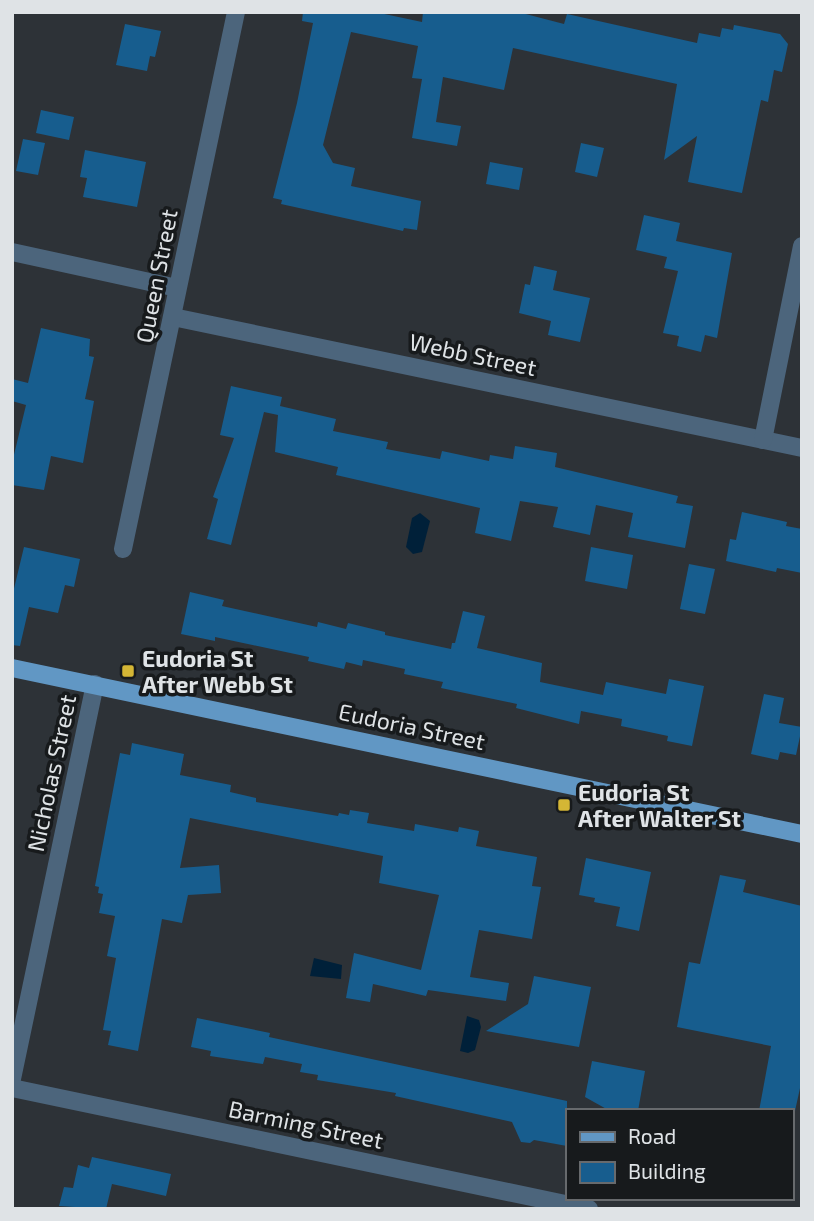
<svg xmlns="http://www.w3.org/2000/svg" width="814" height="1221" font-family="'Exo 2',sans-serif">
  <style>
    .water { fill: #002039 }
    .building { fill: #175d8e }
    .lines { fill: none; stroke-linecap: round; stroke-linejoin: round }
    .minor { stroke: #4c657c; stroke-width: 18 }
    .major { stroke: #6197c4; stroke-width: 18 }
    .poi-dot { fill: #d4b635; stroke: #171a1c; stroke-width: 2.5 }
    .labels { text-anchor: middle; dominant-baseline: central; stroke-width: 7; stroke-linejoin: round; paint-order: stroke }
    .street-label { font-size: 23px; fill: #dfe3e6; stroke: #171a1c }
    .poi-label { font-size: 23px; font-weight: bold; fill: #dfe3e6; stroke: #171a1c; text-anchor: start }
  </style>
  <rect width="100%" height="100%" fill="#2d3237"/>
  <g class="water">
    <polygon points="420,513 430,521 422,552 413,554 406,547 412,518"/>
    <polygon points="314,958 342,965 341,979 310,976"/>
    <polygon points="467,1016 479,1020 481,1027 475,1050 468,1053 460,1051"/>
  </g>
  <g class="building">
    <polygon points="303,12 375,12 422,22 423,12 518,12 564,24 567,14 697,43 699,33 720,37 722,28 733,30 734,25 780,34 788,44 782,72 774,70 768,102 761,100 742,193 688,182 697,136 664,160 677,84 513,48 504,90 443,77 436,122 461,126 457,146 412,138 422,79 412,78 418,46 351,32 323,145 333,163 355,168 351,186 421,201 417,230 404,228 403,231 281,204 282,200 273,198 297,103 313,23 302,21"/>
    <polygon points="125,24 161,31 155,57 150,56 147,71 116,65"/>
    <polygon points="41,110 74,117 69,140 36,133"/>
    <polygon points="23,139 45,143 38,175 16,171"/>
    <polygon points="581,143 604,148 597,177 575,172"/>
    <polygon points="85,150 146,162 137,207 83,197 87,178 80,177"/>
    <polygon points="490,162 523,168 519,190 486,184"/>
    <polygon points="644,215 680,223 676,241 732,253 717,338 705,335 701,352 677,346 679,336 663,333 678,271 664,268 667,257 636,250"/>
    <polygon points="534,266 557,271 553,290 590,298 580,342 548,335 551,321 519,313 525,284 530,285"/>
    <polygon points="41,328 90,339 89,356 94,357 85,399 94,401 83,463 51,456 44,490 12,485 12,463 26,405 12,401 12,379 28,383"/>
    <polygon points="231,386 282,397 280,406 336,419 333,431 388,442 386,449 440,459 442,451 489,461 490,455 513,459 515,446 557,453 555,467 678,496 676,503 693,506 685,548 628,537 633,513 596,505 590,535 553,527 558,507 520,501 511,541 475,533 480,508 336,475 338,467 275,452 278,415 264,412 231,545 207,539 218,499 213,497 234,438 220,435"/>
    <polygon points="742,512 787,522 786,526 802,529 802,573 777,568 776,572 726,561 730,539 736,540"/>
    <polygon points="24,547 80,559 74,587 65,585 58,613 29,607 20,646 12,645 12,597"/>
    <polygon points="591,547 633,555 627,589 585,581"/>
    <polygon points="689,564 715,569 705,614 680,609"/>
    <polygon points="190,592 224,600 222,606 317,627 318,622 346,629 348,623 385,632 385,635 451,649 452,643 455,643 463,611 485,616 477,648 542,663 540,682 603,695 606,682 666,694 669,679 704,686 692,746 667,741 668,736 621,726 622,719 581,711 579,724 516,708 517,704 441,688 443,682 404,674 405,669 363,660 362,666 346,662 344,669 308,661 309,657 215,637 215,641 181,634"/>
    <polygon points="764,694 784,698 779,723 802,727 796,755 780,752 778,760 751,754"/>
    <polygon points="132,743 184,754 180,775 231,785 230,792 256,798 256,802 338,816 339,813 349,815 350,810 369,813 367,823 414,831 415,824 458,832 459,827 479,831 476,846 537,857 532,886 541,887 532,939 479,930 470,977 509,983 506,1001 428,990 426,996 373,984 370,1002 346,998 354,953 421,970 439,895 379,883 383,856 190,818 180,868 219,865 221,893 188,895 182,923 162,919 138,1051 108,1045 111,1031 103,1030 116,958 107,956 115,916 99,913 103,894 98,893 99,887 95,886 120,753 130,755"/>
    <polygon points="586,858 651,872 639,931 616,926 620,907 594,902 595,898 579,895"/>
    <polygon points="720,875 746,880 743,892 802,906 802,1079 795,1111 759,1111 771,1046 677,1027 689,962 700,964"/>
    <polygon points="534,976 591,987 579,1047 486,1031 528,1004"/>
    <polygon points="197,1018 270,1033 269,1037 567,1101 567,1146 534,1140 530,1143 521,1142 512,1122 395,1096 396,1093 317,1080 318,1075 300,1072 302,1064 265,1057 263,1064 210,1056 211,1051 191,1047"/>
    <polygon points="592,1061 645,1071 638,1111 610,1111 585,1097"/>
    <polygon points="92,1157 171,1174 166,1196 112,1184 106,1209 59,1206 64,1187 73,1188 78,1165 89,1168"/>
  </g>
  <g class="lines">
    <g class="minor">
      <polyline points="12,252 177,288"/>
      <polyline points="173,317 802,448"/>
      <polyline points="763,440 802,246"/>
      <polyline points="123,549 236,12"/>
      <polyline points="12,1079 95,684"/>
      <polyline points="12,1088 589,1209"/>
    </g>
    <polyline class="major" points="12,668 802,834"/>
  </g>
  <g class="poi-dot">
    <rect x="121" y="664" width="14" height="14" rx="3.5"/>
    <rect x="557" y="798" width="14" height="14" rx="3.5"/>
  </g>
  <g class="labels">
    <g class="street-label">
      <text transform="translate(156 276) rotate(-79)">Queen Street</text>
      <text transform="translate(473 354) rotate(12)">Webb Street</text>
      <text transform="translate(412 726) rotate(12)">Eudoria Street</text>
      <text transform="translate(51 773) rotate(-78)">Nicholas Street</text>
      <text transform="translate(306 1124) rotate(12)">Barming Street</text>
    </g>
    <g class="poi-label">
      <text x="142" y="658">Eudoria St<tspan x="142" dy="26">After Webb St</tspan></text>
      <text x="578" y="792">Eudoria St<tspan x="578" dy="26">After Walter St</tspan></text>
    </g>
  </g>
  <rect width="814" height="1221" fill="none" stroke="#dfe3e6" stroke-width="28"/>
  <rect x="566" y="1109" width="228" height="91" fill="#171a1c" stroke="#676a6d" stroke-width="2"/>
  <rect x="580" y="1132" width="35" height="10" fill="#6197c4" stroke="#676a6d" stroke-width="2"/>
  <text x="628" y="1144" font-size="21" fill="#dfe3e6">Road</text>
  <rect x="580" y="1162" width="35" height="21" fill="#175d8e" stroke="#676a6d" stroke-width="2"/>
  <text x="628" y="1179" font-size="21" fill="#dfe3e6">Building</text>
</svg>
